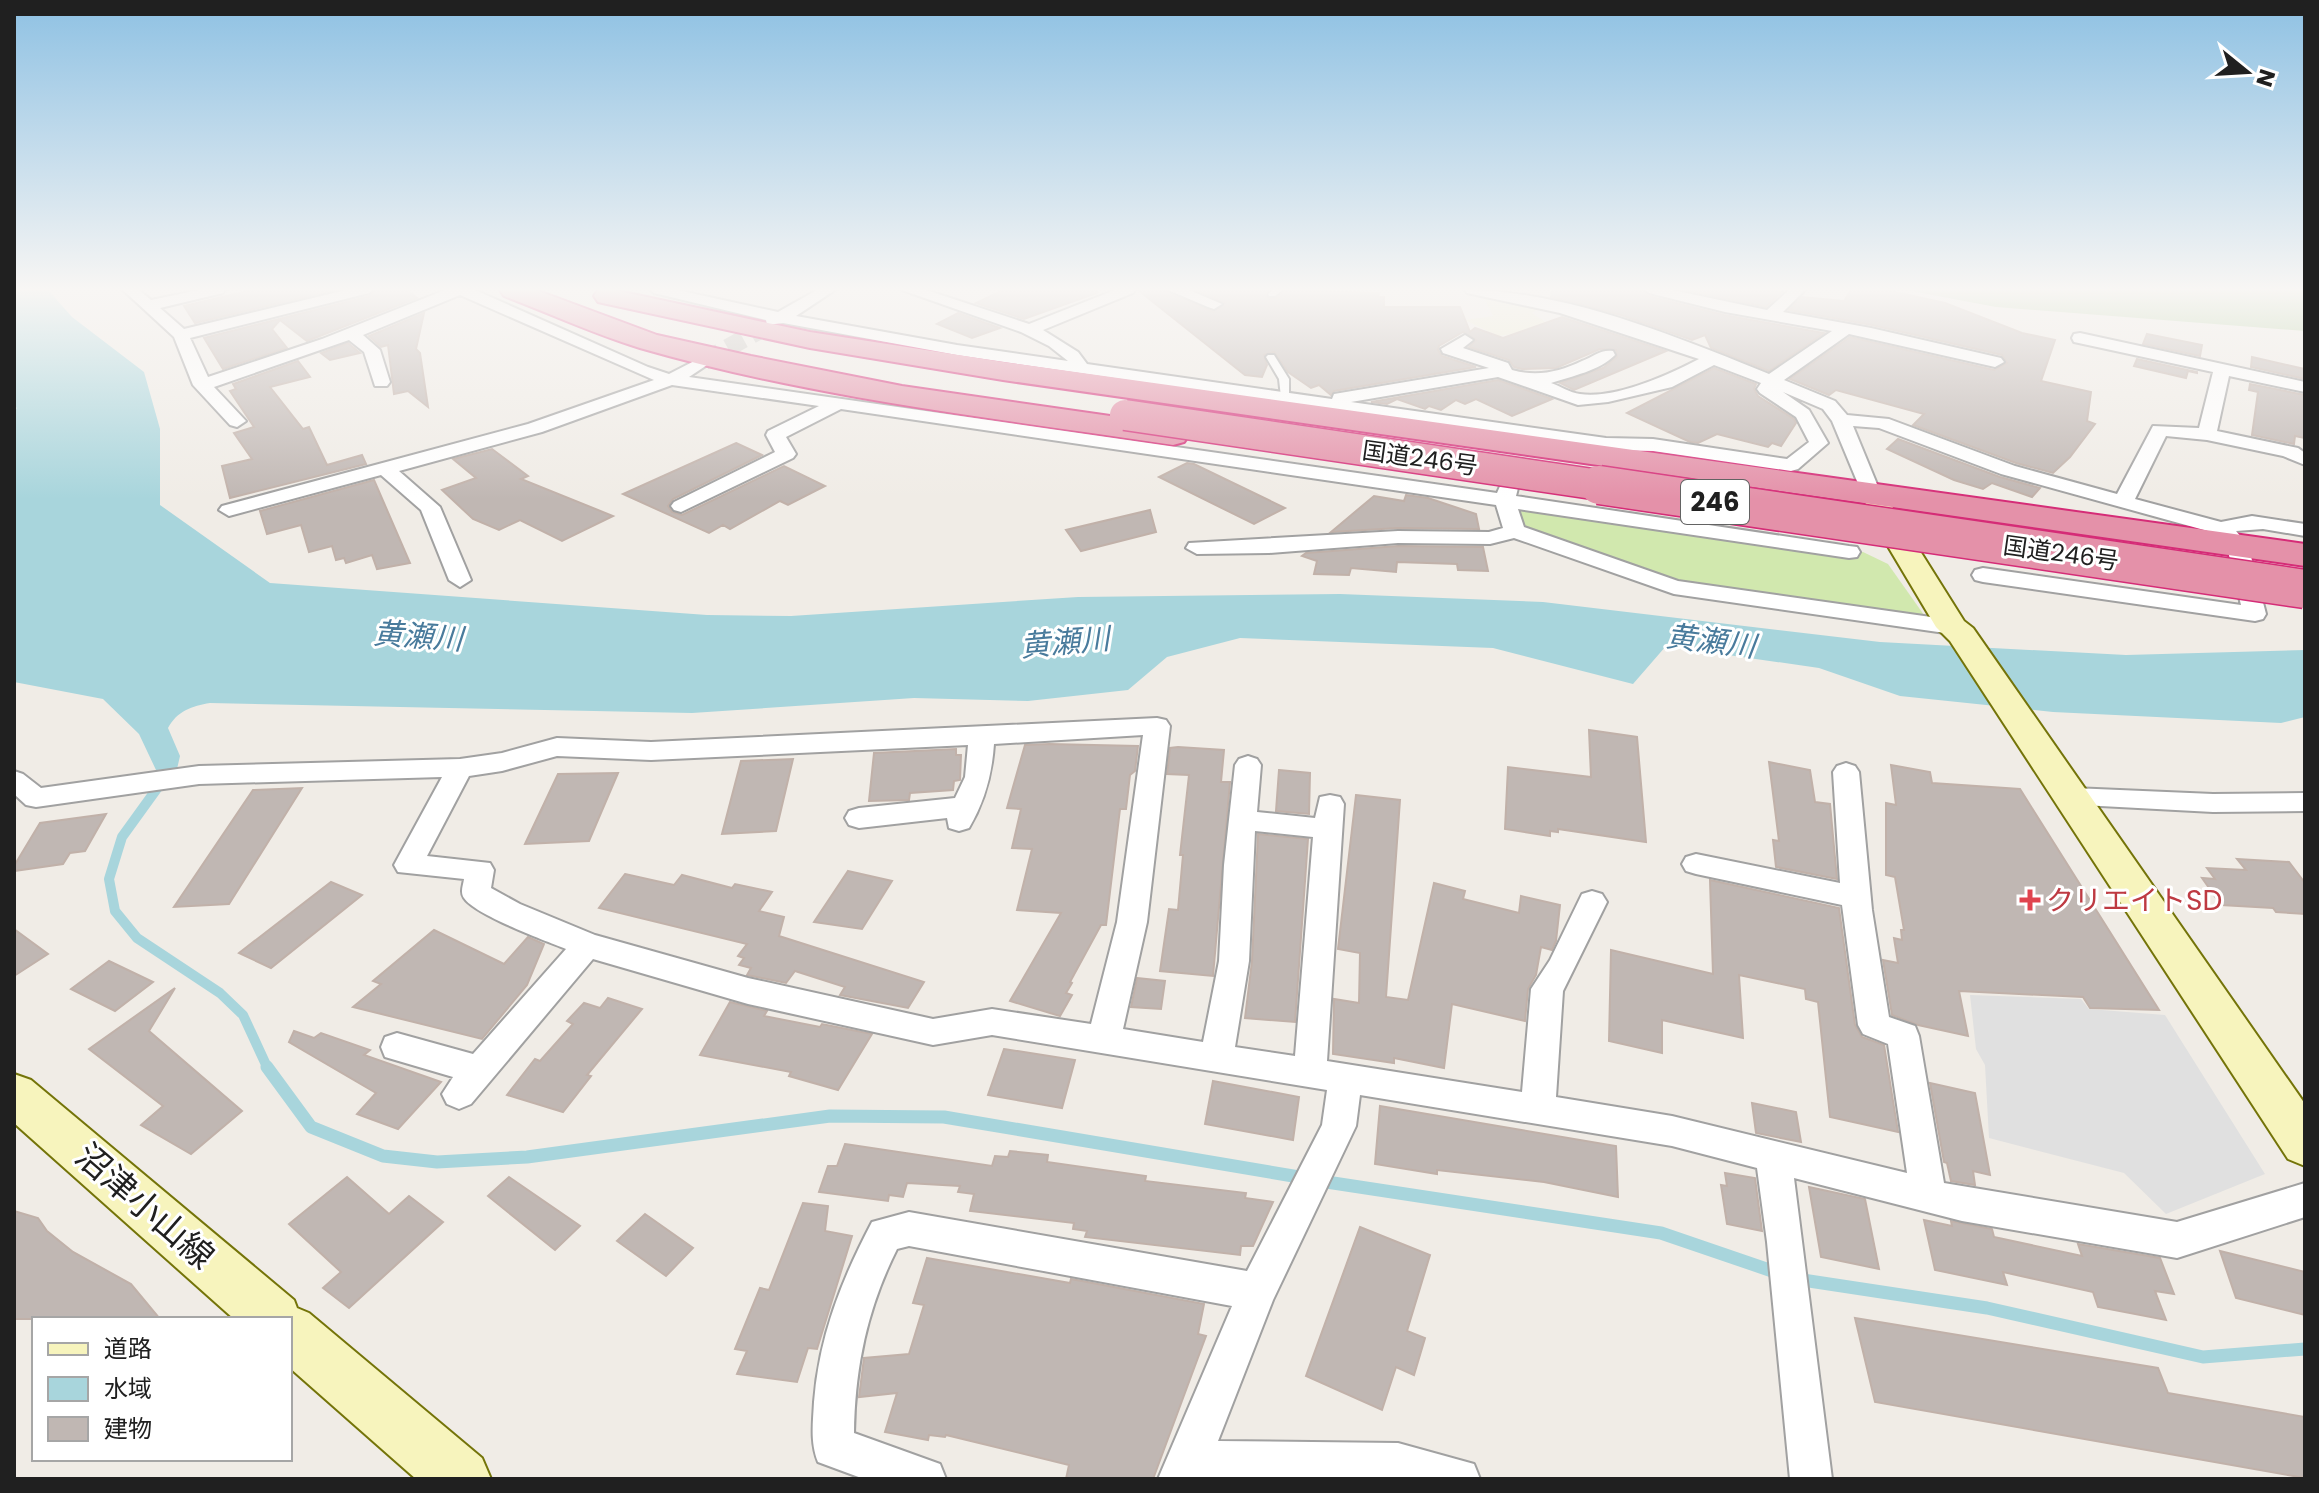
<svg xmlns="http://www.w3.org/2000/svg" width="2319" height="1493" font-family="Poppins,'Noto Sans JP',sans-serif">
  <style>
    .farmland { fill: #eeedd2 }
    .grass { fill: #d1e8ae }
    .forest { fill: #b0ce9d }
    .parking { fill: #e0e0e0 }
    .water { fill: #a8d5dc }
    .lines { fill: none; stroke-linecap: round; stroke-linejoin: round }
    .stream-far1 { stroke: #a8d5dc; stroke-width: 10 }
    .stream { stroke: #a8d5dc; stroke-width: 13 }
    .building { fill: #c0b7b3; stroke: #c1b1a9; stroke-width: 2 }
    .street-tunnel { stroke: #c6c3be; stroke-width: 18; stroke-dasharray: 18 9; stroke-linecap: butt }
    .lane-casing { stroke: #a1a1a1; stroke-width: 4 }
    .street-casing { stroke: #a1a1a1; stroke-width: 4 }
    .secondary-casing { stroke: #747409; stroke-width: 4 }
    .highway-casing { stroke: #d52c77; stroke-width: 4 }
    .lane { fill: #fff; fill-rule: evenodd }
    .street { fill: #fff; fill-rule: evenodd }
    .secondary { fill: #f7f4bd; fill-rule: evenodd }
    .highway { fill: #e491a9; fill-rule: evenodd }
    .highway-bridge-far1-casing { stroke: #d52c77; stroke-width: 33; stroke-linecap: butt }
    .highway-bridge-casing { stroke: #d52c77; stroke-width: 41; stroke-linecap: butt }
    .highway-bridge-far1 { stroke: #e491a9; stroke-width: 30 }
    .highway-bridge { stroke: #e491a9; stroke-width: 38 }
    .health-dot { fill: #e0444e; stroke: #fff; stroke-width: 3 }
    .labels { text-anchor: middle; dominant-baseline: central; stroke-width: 6; stroke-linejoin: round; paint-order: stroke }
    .far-street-label { font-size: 24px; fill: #202020; stroke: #fff }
    .shield { fill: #fff; stroke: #636363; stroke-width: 2 }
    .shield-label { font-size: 26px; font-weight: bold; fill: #202020 }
    .health-label { font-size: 28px; fill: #be3a42; stroke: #fff; text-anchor: start }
    .water-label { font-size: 30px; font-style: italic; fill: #497b9c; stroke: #fff }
    .near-street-label { font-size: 34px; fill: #202020; stroke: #fff }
  </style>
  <rect width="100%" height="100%" fill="#f0ece6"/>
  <polygon class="farmland" points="1483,296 1541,307 1532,313 1554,328 1498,336 1465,320 1493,316"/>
  <polygon class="grass" points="1516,499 1863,552 1888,564 1924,615 1905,618 1694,588 1519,532"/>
  <polygon class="forest" points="1906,290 2305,290 2305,331 1996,307"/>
  <polygon class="parking" points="1970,995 2081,999 2089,1009 2165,1015 2265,1174 2166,1214 2124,1173 1989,1138 1985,1065 1976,1049"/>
  <path class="water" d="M14,290H48L72,317L144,372L160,429V505L270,583L707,615L791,616L1078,597L1340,594L1543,602L1880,642L2126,655L2305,650V717L2281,723L2053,712L1900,696L1819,668L1666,646L1633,684L1493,648L1240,638L1167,657L1128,690L1028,701L914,698L692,713L210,703C192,706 177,711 168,728L180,756L177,769L156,770L139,734L103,699L14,682V411L17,408L14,406Z"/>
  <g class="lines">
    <polyline class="stream-far1" points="161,783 122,837 109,879 115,911 137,938 220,993 243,1015 268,1069"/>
    <g class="stream">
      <polyline points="267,1067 311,1127 383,1156 437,1162 527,1157 830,1116 944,1117 1305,1178"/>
      <polyline points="1320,1181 1661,1233 1778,1273"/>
      <polyline points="1796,1279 1987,1308 2203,1357 2305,1349"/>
    </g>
  </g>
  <g class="building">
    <polygon points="252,290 335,290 195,323 184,306"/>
    <polygon points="375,290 407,290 417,298 307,341 280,320 272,329 287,348 223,369 204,338 370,296"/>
    <polygon points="1003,290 1096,290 1097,293 1024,319 976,303"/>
    <polygon points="1138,290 1165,290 1213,312 1225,303 1196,290 1269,290 1265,293 1269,299 1277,298 1285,290 1379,293 1378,297 1384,297 1384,307 1460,307 1470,332 1475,328 1503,338 1562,317 1666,351 1574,390 1560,383 1603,368 1617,357 1616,350 1600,349 1556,368 1522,369 1514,367 1509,360 1469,347 1476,340 1463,332 1439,346 1438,350 1442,356 1476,367 1334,391 1331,395 1319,385 1311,388 1288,372 1274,352 1264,355 1267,365 1262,377 1245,375"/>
    <polygon points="1552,290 1643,290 1648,296 1724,315 1824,333 1769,371 1711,348 1705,335 1692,340 1621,315 1551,297"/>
    <polygon points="1685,290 1770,290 1782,292 1766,307"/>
    <polygon points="1851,290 1886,290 1945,303 2022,333 2055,340 2041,381 2091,392 2087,421 2095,424 2070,457 2053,473 2016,463 1913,425 1924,414 1836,390 1829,395 1790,379 1850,337 1994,370 2007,363 2002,355 1872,325 1789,310 1802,297 1844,301"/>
    <polygon points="424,313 416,349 420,353 428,407 408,391 394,394 388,345 381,347 369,336"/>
    <polygon points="958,313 1000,328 972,338 937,324"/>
    <polygon points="2147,334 2202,345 2200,356 2143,344"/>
    <polygon points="348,343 360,353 330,360 321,353"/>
    <polygon points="2252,357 2305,369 2305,379 2251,367"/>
    <polygon points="2137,359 2197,372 2197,373 2188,371 2186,378 2134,366"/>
    <polygon points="298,361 310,377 270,387 303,429 309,427 327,465 362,455 366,464 230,498 222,466 252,459 234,433 254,427 230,391 236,389 233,384"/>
    <polygon points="1714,368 1756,384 1754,389 1758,396 1794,419 1796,423 1781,446 1772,443 1768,447 1717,434 1698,443 1690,442 1627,413"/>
    <polygon points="1498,380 1552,399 1512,416 1476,399 1465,404 1456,400 1441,410 1429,406 1425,409 1397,399 1387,404 1371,402"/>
    <polygon points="2250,384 2305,395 2305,438 2295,436 2294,444 2252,435 2258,392 2249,390"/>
    <polygon points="1898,439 2000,477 2040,488 2032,497 1992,483 1983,489 1954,480 1887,449"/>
    <polygon points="736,443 762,455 673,499 668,506 672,512 682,515 784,466 825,486 788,505 780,501 730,529 723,525 709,533 623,494"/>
    <polygon points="492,449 528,476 521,479 613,516 562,541 520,520 499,530 473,519 442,490 476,478 453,459"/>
    <polygon points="1187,463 1194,464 1285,508 1254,524 1159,477"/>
    <polygon points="374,480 410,563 377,569 372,555 346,563 344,558 336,560 332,546 309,552 301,525 267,534 260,511"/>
    <polygon points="1406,495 1428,498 1476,514 1479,529 1398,528 1331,532 1374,496 1404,501"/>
    <polygon points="1150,510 1156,532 1081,551 1066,530"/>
    <polygon points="1398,546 1483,547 1488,571 1458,570 1457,564 1397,562 1396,572 1351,568 1349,575 1314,574 1317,561 1302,556 1306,553"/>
    <polygon points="1589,730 1637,737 1646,842 1558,829 1558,832 1550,831 1550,836 1505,829 1508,767 1591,777"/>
    <polygon points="1049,744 1138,746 1135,771 1130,775 1126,809 1120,809 1106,925 1101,925 1070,982 1072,983 1066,993 1072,995 1060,1016 1010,1001 1061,913 1017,910 1032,849 1012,848 1021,809 1007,808 1025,745"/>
    <polygon points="1178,747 1224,750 1221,782 1230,782 1213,976 1160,971 1169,909 1178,910 1183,855 1180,855 1189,775 1167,774 1170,748"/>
    <polygon points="956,749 956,755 961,755 960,780 954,781 953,790 910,793 909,800 869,801 874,753"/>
    <polygon points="793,759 776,831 722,834 741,761"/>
    <polygon points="1769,762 1810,770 1815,802 1830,804 1837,879 1776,867 1773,840 1779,841"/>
    <polygon points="1891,765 1930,772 1932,783 2020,789 2159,1010 2090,1008 2083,997 1959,991 1968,1036 1918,1025 1892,1015 1883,960 1898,963 1894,938 1902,940 1901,930 1904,930 1895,877 1886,875 1886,803 1896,805"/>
    <polygon points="1279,770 1310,773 1309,814 1276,811"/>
    <polygon points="618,773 589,841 525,844 558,774"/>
    <polygon points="302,788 229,904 174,907 253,790"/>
    <polygon points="1356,795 1400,800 1386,997 1408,1000 1434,883 1465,891 1463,899 1519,913 1521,896 1560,905 1556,941 1552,950 1541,947 1536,975 1528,989 1525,1021 1452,1004 1444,1068 1394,1058 1394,1063 1333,1054 1334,999 1359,1003 1360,953 1338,949"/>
    <polygon points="106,814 85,851 70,853 63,864 14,871 14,866 40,823"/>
    <polygon points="1258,834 1308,839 1295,1022 1245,1018 1252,961"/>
    <polygon points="2237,859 2289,862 2305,883 2305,914 2276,912 2273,908 2221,905 2202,878 2215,879 2207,868 2246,870"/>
    <polygon points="848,871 892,881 862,929 814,922"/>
    <polygon points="625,874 674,885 682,875 732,888 735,884 772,892 759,911 784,917 779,936 924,982 908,1008 840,995 845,987 795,971 786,983 747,975 751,968 739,965 744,958 738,956 747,944 599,908"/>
    <polygon points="1710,880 1839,908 1855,1025 1862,1037 1884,1045 1898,1132 1830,1117 1818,1002 1806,999 1805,989 1739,975 1743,1038 1662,1020 1662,1053 1609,1041 1611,950 1713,974"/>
    <polygon points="331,882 362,895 271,968 239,953"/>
    <polygon points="14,929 48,954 14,976"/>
    <polygon points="434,930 504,964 528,937 544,944 527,985 482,1039 353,1007 381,984 373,981"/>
    <polygon points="109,961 153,982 115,1011 71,989"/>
    <polygon points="1137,978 1165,981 1161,1009 1131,1007"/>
    <polygon points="175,988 149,1031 242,1111 191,1154 141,1125 163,1106 89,1049"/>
    <polygon points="608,998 642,1009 587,1075 591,1076 563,1112 507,1095 535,1059 540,1061 573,1024 567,1021 584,1003 600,1008"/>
    <polygon points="730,1002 767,1011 764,1016 820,1027 822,1024 872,1034 838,1090 789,1076 791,1072 700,1055"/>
    <polygon points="294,1031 314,1038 321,1033 370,1050 364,1055 441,1082 398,1129 357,1114 376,1093 289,1042"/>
    <polygon points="1004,1049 1075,1060 1062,1108 988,1095"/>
    <polygon points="1213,1081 1299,1097 1293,1140 1205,1124"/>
    <polygon points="1930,1083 1975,1093 1990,1175 1973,1171 1975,1185 1951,1181 1947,1163 1944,1162"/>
    <polygon points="1752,1103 1796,1112 1801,1142 1756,1133"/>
    <polygon points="1380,1106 1616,1146 1618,1197 1544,1182 1437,1170 1437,1174 1375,1164"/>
    <polygon points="845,1144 992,1166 995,1156 1008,1157 1010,1151 1048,1155 1047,1162 1146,1176 1145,1181 1246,1193 1245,1198 1273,1202 1253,1246 1241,1246 1240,1255 1085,1237 1087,1231 1073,1229 1074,1223 970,1211 974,1194 958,1192 960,1186 907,1183 903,1197 889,1195 888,1201 819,1192 828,1166 837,1166"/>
    <polygon points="1725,1173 1755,1178 1762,1231 1727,1224 1721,1185 1727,1186"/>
    <polygon points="347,1177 389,1214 409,1196 443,1222 349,1308 323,1288 341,1272 289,1224"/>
    <polygon points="509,1177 580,1226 555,1250 488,1196"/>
    <polygon points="1809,1187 1865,1199 1879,1269 1821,1257"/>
    <polygon points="803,1203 828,1206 825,1231 852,1236 817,1349 808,1348 797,1382 737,1374 747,1351 735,1349 760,1288 769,1290"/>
    <polygon points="14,1211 38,1218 47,1231 73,1252 131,1284 160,1319 14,1319"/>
    <polygon points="645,1214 693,1248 666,1276 617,1241"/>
    <polygon points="1924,1220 1952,1226 1951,1221 1992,1229 1994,1237 2082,1256 2078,1244 2160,1258 2174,1294 2155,1291 2166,1320 2098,1307 2093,1292 2003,1272 2007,1285 1935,1270"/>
    <polygon points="1360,1227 1430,1255 1407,1331 1425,1338 1414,1375 1396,1367 1382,1410 1306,1376"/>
    <polygon points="2220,1251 2305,1272 2305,1315 2236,1298"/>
    <polygon points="927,1258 1070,1283 1071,1279 1204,1304 1198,1334 1206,1336 1153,1479 1066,1479 1069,1465 946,1435 945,1437 929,1435 928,1440 885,1432 897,1393 859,1397 864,1358 909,1354 924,1305 913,1303"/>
    <polygon points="1855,1318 2158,1368 2168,1393 2305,1417 2305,1478 1875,1402"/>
  </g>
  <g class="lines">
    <polyline class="street-tunnel" points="704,361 771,324"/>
    <g class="lane-casing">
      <g id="lane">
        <polygon points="1273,290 1282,290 1275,296 1269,296 1268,294"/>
        <polygon points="1268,355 1274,355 1289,379 1289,399 1281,397 1279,379 1266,357"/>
      </g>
    </g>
    <g class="street-casing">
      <g id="street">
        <polygon points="123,290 139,290 151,300 199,290 225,290 223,293 160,308 184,329 346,290 372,290 369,293 190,338 208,377 322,339 445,290 475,290 648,367 669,374 704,356 710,357 713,361 689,377 1497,493 1501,484 1508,482 1518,488 1516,496 1849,546 1857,547 1860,552 1857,557 1849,558 1518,509 1524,527 1678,581 1952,620 1960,622 1964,627 1960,632 1952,634 1674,594 1514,538 1490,544 1398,543 1269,553 1197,554 1186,548 1189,543 1398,531 1489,532 1503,528 1496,505 841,409 786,437 796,454 793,458 681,512 674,510 671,506 674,502 775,452 766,435 768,431 819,406 672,385 542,432 399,471 440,507 471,580 460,587 449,580 421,510 381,475 229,516 219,510 222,506 528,424 654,380 460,295 363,335 380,350 390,382 387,386 375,386 364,352 349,340 214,387 246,421 237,427 230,425 193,385 174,337"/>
        <path d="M651,290H677L778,312L817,290H835L796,316L957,345L1068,361L1049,346L1021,332L902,290H926L1029,324L1115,290H1135L1133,293L1043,330L1078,352L1087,364L1332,399L1334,394L1340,393L1489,368L1443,353L1441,349L1465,335L1473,340L1463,348L1508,363L1512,370C1537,377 1559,372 1582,361C1593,357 1601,349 1613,351L1615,355C1599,371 1572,376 1551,383C1560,386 1570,393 1580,394C1616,399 1668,375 1699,359L1560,313L1467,293L1465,290C1565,290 1677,337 1769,374L1832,331L1725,312L1649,293L1646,290H1672L1767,310L1789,290H1805L1783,312L1871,328L2001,358L2004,362L1995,367L1849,334L1784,380L1835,401L1847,415L1889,419L2015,466L2117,494L2153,426L2199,428L2213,372L2074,342L2072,338L2074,334L2080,333L2305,382V392L2229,376L2217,431L2298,448L2305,453V465L2283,456L2207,440L2166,436L2135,499L2221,522L2252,516L2305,524V536L2263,529L2236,531L2248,545L2266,614L2263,619L2255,621L1983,582L1975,580L1972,575L1975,570L1983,568L2241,605L2227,547L2215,533L2001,474L1879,428L1853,426L1881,494L1871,500L1864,498L1832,421L1823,409L1783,392L1809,410L1828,443L1798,469L1791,471L1653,451L1606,450L957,355L783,323L767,325L766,320L654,293ZM1714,365L1761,383L1757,389L1760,393L1796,417L1809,442L1787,459L1653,439L1606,438L1351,402L1498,377L1578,405L1608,402L1672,387Z"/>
        <polygon points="1168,290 1189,290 1222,304 1214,309 1208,307"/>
        <path d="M1157,718L1166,720L1170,726L1147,922L1123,1029L1203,1042L1219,961L1224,865L1235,765L1239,759L1248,756L1257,759L1261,765L1257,812L1315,818L1320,797L1330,795L1340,797L1344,804L1327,1061L1522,1092L1531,989L1550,960L1582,894L1592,891L1602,894L1607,902L1563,991L1556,1097L1672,1116L1907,1173L1888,1044L1863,1034L1858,1025L1842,905L1696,874L1686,871L1682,864L1686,857L1696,854L1840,883L1833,772L1837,766L1846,763L1855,766L1859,772L1872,910L1889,1017L1915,1026L1919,1036L1944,1183L2177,1222L2305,1183V1217L2177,1258L1962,1221L1794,1178L1832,1479H1790L1767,1242L1757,1168L1672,1146L1360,1095L1356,1126L1273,1300L1218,1441L1398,1443L1474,1464L1480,1479H1158L1232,1306L909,1246L897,1249C867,1309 855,1367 854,1433L940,1464L946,1479H864L818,1462C810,1442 813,1423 814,1402C819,1336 842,1279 872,1222L909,1212L1247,1271L1322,1125L1327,1090L992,1035L933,1045L748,1004L593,959L471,1104L459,1109L447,1104L442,1094L453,1077L385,1057L381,1047L385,1037L397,1033L473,1054L566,949C544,940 475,915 464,898C460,892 463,886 464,879L398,872L394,865L442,777L199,784L36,807L26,805L14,794V771L23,774L41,788L199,766L460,759L502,753L557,738L651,742ZM1143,735L1117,922L1091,1024L992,1009L933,1019L748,978L595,935L520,904L491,888L494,870L490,863L427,856L469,776L502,771L557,756L651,760L968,745L965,777L955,798L859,808L849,811L845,818L849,825L859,828L947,818L949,828L959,831L969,828C985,801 992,774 994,744ZM1255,831L1313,837L1295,1056L1235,1047L1249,961Z"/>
        <polygon points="2073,788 2213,794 2305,793 2305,811 2213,812 2063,804 2059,797 2063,790"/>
      </g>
    </g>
    <g class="secondary-casing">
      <g id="secondary">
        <polygon points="1878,498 1888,500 1964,621 1973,628 2305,1104 2305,1166 2288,1159 1950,641 1936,627 1864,506 1868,500"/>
        <polygon points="14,1074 31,1080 294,1300 297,1308 309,1313 482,1458 491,1479 416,1479 290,1368 290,1319 234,1319 14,1123"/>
      </g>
    </g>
    <g class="highway-casing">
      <g id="highway">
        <path d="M500,290H536L657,335L751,356L902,386L1173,425L1184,428L1189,435L1184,442L1173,445C995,418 813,398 640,348C594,334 549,313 504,296Z"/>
        <polygon points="598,290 614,290 810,332 1003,362 2305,544 2305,566 1003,380 810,348 607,304 598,302 594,296"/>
      </g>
    </g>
    <use href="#lane" class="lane"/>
    <use href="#street" class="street"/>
    <use href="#secondary" class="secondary"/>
    <use href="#highway" class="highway"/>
    <g class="highway-bridge-far1-casing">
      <polyline id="highway-bridge-far1" points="1125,415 1613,487"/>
    </g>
    <g class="highway-bridge-casing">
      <polyline id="highway-bridge" points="1599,485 2305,589"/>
    </g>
    <use href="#highway-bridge-far1" class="highway-bridge-far1"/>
    <use href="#highway-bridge" class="highway-bridge"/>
  </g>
  <linearGradient id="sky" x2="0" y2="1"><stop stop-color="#8ec1e3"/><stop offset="0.58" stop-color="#f8f6f4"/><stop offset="1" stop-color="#f8f6f4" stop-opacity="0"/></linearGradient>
  <rect width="2319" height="499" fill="url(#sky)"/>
  <path class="health-dot" d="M2026 888h8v8h8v8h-8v8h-8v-8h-8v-8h8z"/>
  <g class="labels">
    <g class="far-street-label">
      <text transform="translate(1420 458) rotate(8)">国道246号</text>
      <text transform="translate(2061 553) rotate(8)">国道246号</text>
    </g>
    <rect class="shield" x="1681" y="480" width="68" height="44" rx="6"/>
    <g class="shield-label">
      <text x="1715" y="502">246</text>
    </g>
    <g class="health-label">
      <text x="2046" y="900">クリエイトSD</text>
    </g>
    <g class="water-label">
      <text transform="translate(418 636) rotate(4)">黄瀬川</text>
      <text transform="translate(1711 641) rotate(7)">黄瀬川</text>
      <text transform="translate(1065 642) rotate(-5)">黄瀬川</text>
    </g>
    <g class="near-street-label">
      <text transform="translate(145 1206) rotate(41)">沼津小山線</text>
    </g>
  </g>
  <rect width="2319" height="1493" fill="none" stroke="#202020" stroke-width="32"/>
  <rect x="32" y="1317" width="260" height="144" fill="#ffffff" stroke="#a6a6a6" stroke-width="2"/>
  <rect x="48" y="1343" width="40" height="12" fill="#f7f4bd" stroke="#a6a6a6" stroke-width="2"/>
  <text x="104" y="1357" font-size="24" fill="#202020">道路</text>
  <rect x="48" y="1377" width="40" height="24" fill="#a8d5dc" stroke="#a6a6a6" stroke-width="2"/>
  <text x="104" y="1397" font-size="24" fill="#202020">水域</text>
  <rect x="48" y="1417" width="40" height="24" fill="#c0b7b3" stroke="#a6a6a6" stroke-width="2"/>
  <text x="104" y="1437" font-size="24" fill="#202020">建物</text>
  <g transform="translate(2247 72) rotate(108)" stroke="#ffffff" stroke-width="6" paint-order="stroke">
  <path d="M0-6L14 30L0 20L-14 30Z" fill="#202020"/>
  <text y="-12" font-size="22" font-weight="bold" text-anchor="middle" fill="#202020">N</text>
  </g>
</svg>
